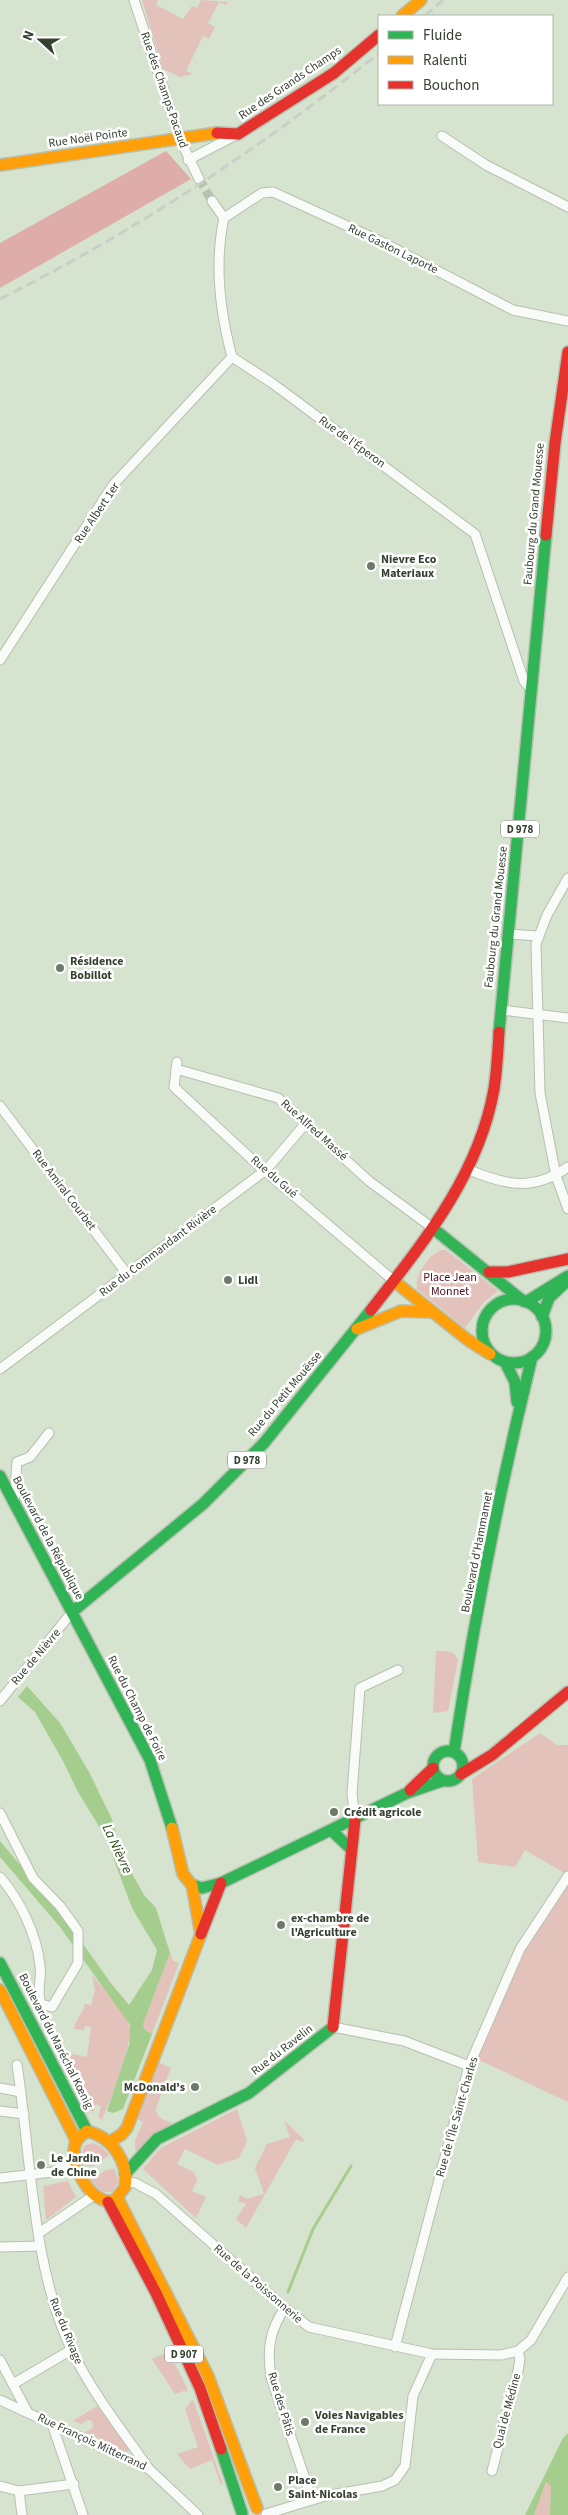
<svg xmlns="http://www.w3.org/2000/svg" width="568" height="2515" font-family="'Source Sans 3',sans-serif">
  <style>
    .green { fill: #e3c2bb }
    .forest { fill: #deada9 }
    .water { fill: #a5cd8d }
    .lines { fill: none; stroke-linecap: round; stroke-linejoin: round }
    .stream { stroke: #a5cd8d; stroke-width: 3 }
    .street-tunnel { stroke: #b6c2af; stroke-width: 9; stroke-dasharray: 9 4.5; stroke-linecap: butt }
    .street-casing { stroke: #b6c0b0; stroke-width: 11 }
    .fast-casing { stroke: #b6c0b0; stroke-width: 14 }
    .slow-casing { stroke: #b6c0b0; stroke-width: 14 }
    .jam-casing { stroke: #b6c0b0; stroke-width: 14 }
    .street { stroke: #f9fbf8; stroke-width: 9 }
    .fast { stroke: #30b455; stroke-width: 11 }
    .slow { stroke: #ff9f0a; stroke-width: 11 }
    .jam { stroke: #e5322d; stroke-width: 11 }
    .rail { stroke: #cacec7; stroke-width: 3; stroke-dasharray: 10 5; stroke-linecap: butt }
    .poi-dot { fill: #6e7968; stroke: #fff; stroke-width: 2 }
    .labels { text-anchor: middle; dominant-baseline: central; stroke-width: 5; stroke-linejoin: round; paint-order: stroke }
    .shield { fill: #fff; stroke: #72796f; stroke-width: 1 }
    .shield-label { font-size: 11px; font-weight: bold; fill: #364031 }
    .street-label { font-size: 12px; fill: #364031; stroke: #fff }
    .poi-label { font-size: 12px; font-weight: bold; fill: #364031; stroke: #fff; text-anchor: start }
    .park-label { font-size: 12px; fill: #4f101c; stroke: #fff }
    .water-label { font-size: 14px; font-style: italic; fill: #2a4a12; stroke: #fff }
  </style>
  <rect width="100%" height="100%" fill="#d6e3ce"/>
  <g class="green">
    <polygon points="142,0 158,0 156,5 183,19 192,6 197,8 201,0 228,2 226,5 219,2 208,23 215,27 209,39 203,36 186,71 193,74 180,77 163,69"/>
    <path d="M441,1250H446L498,1291L484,1302L465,1328L417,1289C414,1275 428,1256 441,1250Z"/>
    <path d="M436,1651C446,1651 454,1650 458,1660L448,1711L433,1713Z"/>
    <polygon points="540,1733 557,1745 568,1745 568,1875 525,1850 515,1867 478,1862 472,1779"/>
    <polygon points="568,1883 568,2102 477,2059 527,1947"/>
    <polygon points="170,1953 173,1961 179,1963 152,2034 145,2030 143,2024"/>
    <path d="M92,1975C104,1990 122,2007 129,2025C135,2038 109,2104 102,2120L98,2117L101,2107L96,2104L93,2113L88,2108L76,2077L62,2052L87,2057L91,2027L85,2026L84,2030L74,2029C76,2019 83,2013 85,2004L91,2005L95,1990Z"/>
    <path d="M155,2061L171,2068L156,2108C155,2119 168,2121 177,2125L138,2153L135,2150V2141L143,2122L134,2117Z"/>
    <polygon points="237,2109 247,2141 239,2158 218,2165 185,2149 177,2164 195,2173 197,2181 192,2191 206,2197 196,2218 143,2169 161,2148"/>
    <polygon points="284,2120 304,2140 303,2142 296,2139 246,2228 236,2219 246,2204 238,2201 240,2195 247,2199 264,2194 255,2168 267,2144 290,2137"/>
    <polygon points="93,2143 102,2147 109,2155 94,2166 85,2166 82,2154 84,2146"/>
    <polygon points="115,2169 118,2182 112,2192 103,2192 90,2181 106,2170"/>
    <polygon points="68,2181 76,2197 46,2220 43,2186"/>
    <polygon points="169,2352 187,2388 187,2392 183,2391 175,2394 152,2359"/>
    <polygon points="192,2400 194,2402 223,2484 221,2485 212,2460 190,2469 177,2454 198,2447 185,2409"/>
    <polygon points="97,2406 130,2449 127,2452 85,2432 93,2428 92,2421 88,2420 81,2424 73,2421"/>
    <polygon points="546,2481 551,2486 550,2515 534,2515"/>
  </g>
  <polygon class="forest" points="166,151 191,179 0,288 0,243"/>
  <g class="water">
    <polygon points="27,1686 60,1723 89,1772 111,1817 121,1849 131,1872 144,1895 156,1908 170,1953 143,2024 145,2030 152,2034 123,2109 113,2113 107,2111 129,2045 130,2025 60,1927 0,1857 0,1841 66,1920 110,1982 129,2005 152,1970 157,1950 132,1908 105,1836 78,1792 63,1761 35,1712 18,1697"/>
    <polygon points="568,2433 568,2515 550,2515 551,2486 546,2482 534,2515 525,2515 563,2438"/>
  </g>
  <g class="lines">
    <polyline class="stream" points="288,2292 313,2229 351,2166"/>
    <polyline class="street-tunnel" points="199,179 212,201"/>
    <g class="street-casing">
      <g id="street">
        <polyline points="134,0 180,139 199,179"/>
        <polyline points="442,136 486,165 568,207"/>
        <polyline points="188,160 238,134"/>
        <polyline points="212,201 224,218"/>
        <path d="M224,218C214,264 220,312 232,357L272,383L475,534L524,681L527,685H532"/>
        <polyline points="224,218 262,193 273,192 378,240 513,310 568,321"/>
        <polyline points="0,660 113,485 232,357"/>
        <polyline points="568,878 547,915 536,944 540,1093 556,1176 568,1209"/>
        <polyline points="509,934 538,936"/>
        <polyline points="501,1010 568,1018"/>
        <polyline points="177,1062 174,1087 259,1166 394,1281"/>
        <polyline points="176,1069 278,1098 369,1181 434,1229"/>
        <polyline points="0,1106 127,1274"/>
        <path d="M467,1169C504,1185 533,1192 568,1167"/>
        <polyline points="0,1369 266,1170 307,1122"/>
        <polyline points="14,1501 17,1462 30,1457 49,1433"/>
        <polyline points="0,1701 72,1612"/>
        <path d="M0,1813L33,1878L60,1906L78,1931V1963L52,2007L41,2004C36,1992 42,1978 40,1966C37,1935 20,1900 0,1877"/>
        <polyline points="355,1820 352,1794 360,1688 398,1670"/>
        <polyline points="333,2027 404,2041 469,2066"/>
        <path d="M17,2065C31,2156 32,2268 72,2351C93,2394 122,2430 149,2469"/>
        <polyline points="0,2088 21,2092"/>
        <polyline points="0,2111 24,2114"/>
        <polyline points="0,2178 53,2172 73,2161"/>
        <polyline points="126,2182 135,2183 156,2194 285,2308 309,2327 409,2349 432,2354 501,2355 518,2351 531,2340 568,2277"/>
        <polyline points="39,2233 93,2196"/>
        <polyline points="0,2247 40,2246"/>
        <path d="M285,2308C269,2331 267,2350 271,2377L312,2500"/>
        <polyline points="395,2347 469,2066 520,1949 568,1876"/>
        <polyline points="0,2360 27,2411"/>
        <polyline points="13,2384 71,2350"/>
        <polyline points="0,2400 149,2469 198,2515"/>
        <polyline points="52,2424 83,2515"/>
        <polyline points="492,2471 518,2371 520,2359 518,2351"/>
        <polyline points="0,2486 19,2491 74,2484"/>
        <polyline points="19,2491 22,2515"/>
        <polyline points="266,2514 325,2496 382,2486 395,2480 405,2466 413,2396 432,2354"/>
      </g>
    </g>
    <g class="fast-casing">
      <g id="fast">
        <polyline points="499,1032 546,535"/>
        <polyline points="434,1229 523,1301"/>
        <circle cx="514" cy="1331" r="32"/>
        <polyline points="526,1302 568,1276"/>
        <polyline points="542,1317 549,1298 564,1284"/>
        <polyline points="505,1362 515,1382 517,1402"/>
        <polyline points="0,1476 150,1760 172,1828"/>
        <polyline points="72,1612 203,1504 264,1443 371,1310"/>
        <circle cx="448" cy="1766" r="15"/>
        <path d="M454,1752C474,1620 500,1487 532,1357"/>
        <polyline points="332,1831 351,1849"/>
        <polyline points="192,1885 202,1888 221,1883 407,1793 442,1781"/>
        <polyline points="0,1963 87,2131"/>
        <polyline points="125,2174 157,2139 249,2093 333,2027"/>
        <polyline points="221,2449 242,2513"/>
      </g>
    </g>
    <g class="slow-casing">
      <g id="slow">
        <polyline points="402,16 421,0"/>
        <polyline points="0,165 217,133"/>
        <polyline points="394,1281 468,1340 490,1354"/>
        <polyline points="357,1329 401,1311 429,1312"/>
        <polyline points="0,1990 76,2140"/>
        <path d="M87,2131C112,2137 129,2162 125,2187L115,2200C92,2208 69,2164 75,2145C76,2139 82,2135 87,2131Z"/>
        <polyline points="109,2142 121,2135 127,2128 201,1934 192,1885 183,1874 172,1828"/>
        <polyline points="118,2199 208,2376 257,2508"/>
      </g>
    </g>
    <g class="jam-casing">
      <g id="jam">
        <polyline points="217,133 238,134 334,73 379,35"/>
        <polyline points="546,535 555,443 568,352"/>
        <polyline points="489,1272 508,1272 568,1259"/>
        <path d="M371,1310C423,1243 479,1175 494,1089C497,1070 498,1051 499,1032"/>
        <polyline points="461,1774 492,1755 568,1692"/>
        <polyline points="410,1790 433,1768"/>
        <polyline points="201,1934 221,1883"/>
        <polyline points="333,2027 355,1820"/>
        <polyline points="108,2202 156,2293 200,2388 221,2449"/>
      </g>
    </g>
    <use href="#street" class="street"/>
    <use href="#fast" class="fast"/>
    <use href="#slow" class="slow"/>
    <use href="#jam" class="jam"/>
    <g class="rail">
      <polyline points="425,16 443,0"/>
      <path d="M0,299C136,231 261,148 379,53"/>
    </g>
  </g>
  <g class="poi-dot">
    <circle cx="371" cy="566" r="5"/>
    <circle cx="60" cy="968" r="5"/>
    <circle cx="228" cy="1280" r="5"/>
    <circle cx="334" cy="1812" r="5"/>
    <circle cx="281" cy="1925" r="5"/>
    <circle cx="195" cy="2087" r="5"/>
    <circle cx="41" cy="2165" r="5"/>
    <circle cx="305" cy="2422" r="5"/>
    <circle cx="278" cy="2487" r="5"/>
  </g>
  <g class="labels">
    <g class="shield">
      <rect x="501" y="820.5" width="38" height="17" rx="4"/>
      <rect x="228" y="1451.5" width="38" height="17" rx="4"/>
      <rect x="165" y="2345.5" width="38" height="17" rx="4"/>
    </g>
    <g class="shield-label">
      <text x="520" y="829">D 978</text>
      <text x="247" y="1460">D 978</text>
      <text x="184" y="2354">D 907</text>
    </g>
    <g class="street-label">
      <text transform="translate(290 83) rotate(-34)">Rue des Grands Champs</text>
      <text transform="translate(164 90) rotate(71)">Rue des Champs Pacaud</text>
      <text transform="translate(88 138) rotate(-8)">Rue Noël Pointe</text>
      <text transform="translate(393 249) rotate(26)">Rue Gaston Laporte</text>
      <text transform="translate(352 442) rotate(36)">Rue de l'Éperon</text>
      <text transform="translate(97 513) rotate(-56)">Rue Albert 1er</text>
      <text transform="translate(534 514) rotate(-85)">Faubourg du Grand Mouesse</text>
      <text transform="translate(496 917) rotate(-84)">Faubourg du Grand Mouesse</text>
      <text transform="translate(314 1130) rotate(42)">Rue Alfred Massé</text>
      <text transform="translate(274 1177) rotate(41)">Rue du Gué</text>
      <text transform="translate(64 1190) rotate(53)">Rue Amiral Courbet</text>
      <text transform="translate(158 1251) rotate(-37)">Rue du Commandant Rivière</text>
      <text transform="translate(285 1394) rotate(-50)">Rue du Petit Mouësse</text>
      <text transform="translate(48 1538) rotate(62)">Boulevard de la République</text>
      <text transform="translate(477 1552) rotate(-79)">Boulevard d'Hammamet</text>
      <text transform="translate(36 1657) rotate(-50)">Rue de Nièvre</text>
      <text transform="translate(137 1708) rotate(63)">Rue du Champ de Foire</text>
      <text transform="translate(56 2041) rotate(63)">Boulevard du Maréchal Kœnig</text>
      <text transform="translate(282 2050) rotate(-38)">Rue du Ravelin</text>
      <text transform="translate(457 2117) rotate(-74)">Rue de l'Île Saint-Charles</text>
      <text transform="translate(258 2284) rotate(41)">Rue de la Poissonnerie</text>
      <text transform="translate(66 2331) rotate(68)">Rue du Rivage</text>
      <text transform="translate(281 2404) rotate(73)">Rue des Pâtis</text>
      <text transform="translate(507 2411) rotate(-75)">Quai de Médine</text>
      <text transform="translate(92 2442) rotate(25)">Rue François Mitterrand</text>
    </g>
    <g class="poi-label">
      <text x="381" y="559">Nievre Eco<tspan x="381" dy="14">Materiaux</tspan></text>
      <text x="70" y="961">Résidence<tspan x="70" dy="14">Bobillot</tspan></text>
      <text x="238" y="1280">Lidl</text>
      <text x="344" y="1812">Crédit agricole</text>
      <text x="291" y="1918">ex-chambre de<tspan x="291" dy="14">l'Agriculture</tspan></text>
      <text x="185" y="2087" text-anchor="end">McDonald's</text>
      <text x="51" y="2158">Le Jardin<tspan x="51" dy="14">de Chine</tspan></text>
      <text x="315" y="2415">Voies Navigables<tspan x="315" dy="14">de France</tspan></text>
      <text x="288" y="2480">Place<tspan x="288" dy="14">Saint-Nicolas</tspan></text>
    </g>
    <g class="park-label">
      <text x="450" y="1277">Place Jean<tspan x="450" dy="14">Monnet</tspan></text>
    </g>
    <g class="water-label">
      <text transform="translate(117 1849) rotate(65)">La Nièvre</text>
    </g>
  </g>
  <rect x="378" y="15" width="175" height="90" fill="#ffffff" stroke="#afb3ad"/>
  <rect x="388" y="31" width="25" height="8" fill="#30b455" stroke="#afb3ad"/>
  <text x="423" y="40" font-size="15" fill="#364031">Fluide</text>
  <rect x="388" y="56" width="25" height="8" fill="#ff9f0a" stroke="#afb3ad"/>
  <text x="423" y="65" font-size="15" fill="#364031">Ralenti</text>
  <rect x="388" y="81" width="25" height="8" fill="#e5322d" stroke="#afb3ad"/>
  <text x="423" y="90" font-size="15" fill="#364031">Bouchon</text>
  <g transform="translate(40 40) rotate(291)" stroke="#ffffff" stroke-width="4" paint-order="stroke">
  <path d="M0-4L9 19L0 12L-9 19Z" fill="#364031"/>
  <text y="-8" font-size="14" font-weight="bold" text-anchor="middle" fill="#364031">N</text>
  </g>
</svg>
